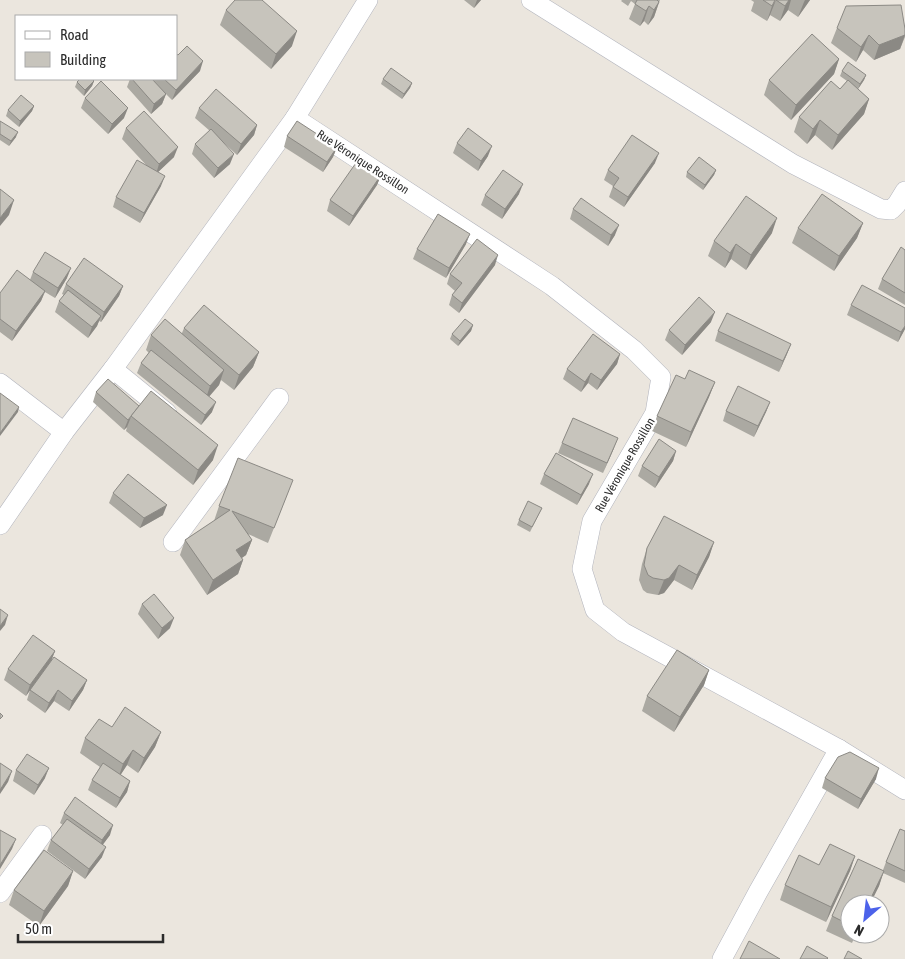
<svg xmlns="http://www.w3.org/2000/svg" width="905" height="959" font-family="'Asap Condensed',sans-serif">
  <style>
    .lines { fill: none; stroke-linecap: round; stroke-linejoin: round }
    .minor-casing { stroke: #b2b4bd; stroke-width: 20 }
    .minor { stroke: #fff; stroke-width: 19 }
    .wall { fill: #aba9a2 }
    .shaded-wall { fill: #8b8984 }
    .building { fill: #c7c4bc; stroke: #8b8984 }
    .labels { text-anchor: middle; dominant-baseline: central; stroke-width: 5; stroke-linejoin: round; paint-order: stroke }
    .street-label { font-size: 12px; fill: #2b2b2b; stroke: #fff }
  </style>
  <rect width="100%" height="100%" fill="#ebe6de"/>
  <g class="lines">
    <g class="minor-casing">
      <g id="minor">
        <polyline points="531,0 793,164 881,209 891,210 897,204 905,191"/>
        <polyline points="295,118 552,286 634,350 661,377 655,413 592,521 582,569 595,610 623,632 839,749 905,790"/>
        <polyline points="113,369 167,413"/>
        <polyline points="0,383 64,432"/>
        <polyline points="0,525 64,432 113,369 295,118 368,0"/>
        <polyline points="173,542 279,398"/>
        <polyline points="0,893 42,835"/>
        <polyline points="722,959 758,892 839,749"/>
      </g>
    </g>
    <use href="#minor" class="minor"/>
  </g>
  <g class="wall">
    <polygon points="464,0 481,0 474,8"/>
    <polygon points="622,0 660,0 654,17 648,25 644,21 640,26 629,19 635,4 631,1 628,6 621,1"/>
    <polygon points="751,0 810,0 798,17 788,10 780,21 770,15 767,21 751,11 754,2"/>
    <polygon points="226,10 292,46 271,69 220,25"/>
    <polygon points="837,28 905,29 905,37 900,49 874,60 863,50 856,62 831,43"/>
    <polygon points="839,59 834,74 791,120 764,95 769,80"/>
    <polygon points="200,71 172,100 166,94 162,104 151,114 127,87 130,79 176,79"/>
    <polygon points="842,71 866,75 864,80 858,89 869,99 864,114 832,150 815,135 807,144 794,132 799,117 840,89 847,81 840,76"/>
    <polygon points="383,79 412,83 410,88 402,99 381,84"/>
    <polygon points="94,81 92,86 84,96 75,87 77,82"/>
    <polygon points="85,98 124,118 108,134 81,108"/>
    <polygon points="34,106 32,111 19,127 6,116 8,110"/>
    <polygon points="199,108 257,125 254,135 237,155 224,143 230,164 214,178 192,154 195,144 210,131 195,118"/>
    <polygon points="0,121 16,137 9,146 0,140"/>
    <polygon points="126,128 174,157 158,172 161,186 140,223 113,207 116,197 148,167 122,139"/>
    <polygon points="287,136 337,147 333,157 323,172 284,147"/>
    <polygon points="457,143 488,156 478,171 453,153"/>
    <polygon points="655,163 624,207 609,197 613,186 604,180 608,170"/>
    <polygon points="716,170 714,175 703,190 686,177 687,172"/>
    <polygon points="381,175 377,185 349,226 327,211 330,200"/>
    <polygon points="519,194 502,219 481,205 485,195"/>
    <polygon points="573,209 615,235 608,246 570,219"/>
    <polygon points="863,223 857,238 834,271 792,243 798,228"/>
    <polygon points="772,233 746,270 731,259 725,268 708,256 714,241"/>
    <polygon points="466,244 446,278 413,259 417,249"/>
    <polygon points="905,250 905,305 878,289 882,279"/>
    <polygon points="495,265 459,313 449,305 452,295 455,291 447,284 450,274"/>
    <polygon points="33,272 67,278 55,298 45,292 41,301 12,341 0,332 0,293 30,280"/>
    <polygon points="66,284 123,286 119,296 101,322 99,321 97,326 88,338 55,312 59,301 64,295 62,294"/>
    <polygon points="851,305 905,329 898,342 847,315"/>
    <polygon points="711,322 682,355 665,340 669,330"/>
    <polygon points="473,325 471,331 458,346 450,339 452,334"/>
    <polygon points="184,328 259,352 253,367 234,390 221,380 219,385 209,397 212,412 201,425 137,373 141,363 149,353 146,350 151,335 182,333"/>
    <polygon points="718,331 791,344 787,354 779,372 715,341"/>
    <polygon points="620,354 617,364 597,390 588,383 581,392 563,379 567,369"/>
    <polygon points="685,379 715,382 709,397 686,447 652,431 657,416"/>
    <polygon points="96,392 139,406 213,460 193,485 126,431 127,427 124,430 93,402"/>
    <polygon points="770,402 766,412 754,437 723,421 726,411"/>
    <polygon points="562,443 614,448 603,473 558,453"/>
    <polygon points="676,451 673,461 655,488 638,476 642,466"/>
    <polygon points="544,474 589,484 577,505 540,484"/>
    <polygon points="113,493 163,515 140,528 109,503"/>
    <polygon points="287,495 268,543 248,534 252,540 246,555 242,558 243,560 238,574 207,595 180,555 185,540 214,521 219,506"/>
    <polygon points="542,508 530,532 517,525 519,520"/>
    <polygon points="714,542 709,557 692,590 674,580 664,593 658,595 647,593 643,590 639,580 642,564 647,548"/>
    <polygon points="142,604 170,628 158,639 138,614"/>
    <polygon points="55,651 52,659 87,680 83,690 69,711 54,701 45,713 27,700 30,690 26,696 4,680 8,669"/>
    <polygon points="709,670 704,685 674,732 642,711 647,696"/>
    <polygon points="112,727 161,732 155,747 138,773 127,765 120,775 130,781 127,792 116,808 88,790 92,780 100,767 80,753 85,738"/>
    <polygon points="16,770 45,778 34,795 13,781"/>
    <polygon points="825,778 876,779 858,809 822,788"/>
    <polygon points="64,813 110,835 102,845 102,857 85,879 47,851 51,840 63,825 60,823"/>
    <polygon points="905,831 905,883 883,873 879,886 870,904 850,904 850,934 856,934 852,943 826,931 832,916 883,870 886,862"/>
    <polygon points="855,856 850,871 826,922 780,900 785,885 819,865"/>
    <polygon points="73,871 68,886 39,926 9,905 14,890"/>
  </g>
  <g class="shaded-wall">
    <polygon points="477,0 481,0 474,8"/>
    <polygon points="776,0 770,15 767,21 772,6"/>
    <polygon points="789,0 791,0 788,10 780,21 785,6"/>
    <polygon points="805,0 810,0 798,17 804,2"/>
    <polygon points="659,2 654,17 648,25 654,10"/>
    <polygon points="649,6 644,21 640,26 646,11"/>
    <polygon points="297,31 292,46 271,69 276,54"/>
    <polygon points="869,35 863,50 856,62 861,47"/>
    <polygon points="905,35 900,49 874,60 879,45"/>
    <polygon points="839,59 834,74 791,120 796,105"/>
    <polygon points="203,61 200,71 172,100 176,90"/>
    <polygon points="866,75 864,80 858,89 860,84"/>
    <polygon points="94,81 92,86 84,96 85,90"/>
    <polygon points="412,83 410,88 402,99 404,94"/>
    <polygon points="166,94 162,104 151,114 154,104"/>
    <polygon points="869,99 864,114 832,150 838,135"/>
    <polygon points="34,106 32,111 19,127 20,121"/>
    <polygon points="128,108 124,118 108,134 112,124"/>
    <polygon points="820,120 815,135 807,144 813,129"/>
    <polygon points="257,125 254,135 237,155 241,144"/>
    <polygon points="18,132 16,137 9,146 11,141"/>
    <polygon points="492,146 488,156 478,171 481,161"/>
    <polygon points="178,147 174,157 156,174 159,164"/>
    <polygon points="337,147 333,157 323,172 327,162"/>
    <polygon points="659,153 655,163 624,207 628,197"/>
    <polygon points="234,154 230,164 214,178 218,168"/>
    <polygon points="716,170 714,175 703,190 705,185"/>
    <polygon points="381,175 377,185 349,226 353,216"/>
    <polygon points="165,176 161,186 140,223 144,213"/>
    <polygon points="523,184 519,194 502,219 505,209"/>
    <polygon points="14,200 9,215 0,226 0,218"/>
    <polygon points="777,218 772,233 746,270 751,255"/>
    <polygon points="863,223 857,238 834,271 839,256"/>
    <polygon points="619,225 615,235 608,246 611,235"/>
    <polygon points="470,234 466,244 446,278 449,268"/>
    <polygon points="736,244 731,259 725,268 730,253"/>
    <polygon points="498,255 495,265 459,313 462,303"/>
    <polygon points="71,268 67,278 55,298 58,288"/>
    <polygon points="123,286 119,296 101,322 104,312"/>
    <polygon points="45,291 41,301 12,341 16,331"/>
    <polygon points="715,312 711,322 682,355 685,345"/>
    <polygon points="101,316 97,326 88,338 92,327"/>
    <polygon points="473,325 471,331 458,346 460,341"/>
    <polygon points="905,326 905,329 898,342 901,332"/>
    <polygon points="791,344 787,354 779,372 783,361"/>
    <polygon points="259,352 253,367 234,390 239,375"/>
    <polygon points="620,354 617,364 597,390 601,380"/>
    <polygon points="224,370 219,385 205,401 210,386"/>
    <polygon points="591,373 588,383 581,392 585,382"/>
    <polygon points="715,382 709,397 686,447 691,432"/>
    <polygon points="216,402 212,412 201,425 205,415"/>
    <polygon points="770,402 766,412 754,437 758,426"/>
    <polygon points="19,407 18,412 0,436 0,433"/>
    <polygon points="131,417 127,427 124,430 128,420"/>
    <polygon points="618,438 614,448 603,473 607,463"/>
    <polygon points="218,445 213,460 193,485 198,470"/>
    <polygon points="676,451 673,461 655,488 659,477"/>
    <polygon points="593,474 589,484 577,505 581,495"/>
    <polygon points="167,505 163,515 140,528 144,518"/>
    <polygon points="252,540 246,555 231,565 236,550"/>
    <polygon points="714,542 709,557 692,590 697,575"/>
    <polygon points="243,560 238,574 207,595 213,580"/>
    <polygon points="679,565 674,580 664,593 658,595 664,580"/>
    <polygon points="8,615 5,625 0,631 0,626"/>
    <polygon points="174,618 170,628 158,639 162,628"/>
    <polygon points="55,651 51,661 26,696 30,685"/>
    <polygon points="709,670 704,685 674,732 680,717"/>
    <polygon points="87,680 83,690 69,711 72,701"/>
    <polygon points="58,690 54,701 45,713 49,703"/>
    <polygon points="161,732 155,747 138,773 144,758"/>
    <polygon points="133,750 127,765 118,779 123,764"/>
    <polygon points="49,768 45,778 34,795 38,785"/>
    <polygon points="879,768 876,779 858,809 861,799"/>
    <polygon points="12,771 8,782 0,794 0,790"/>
    <polygon points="130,781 127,792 116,808 120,798"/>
    <polygon points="113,825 110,835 99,850 102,840"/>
    <polygon points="16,839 12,849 0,869 0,865"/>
    <polygon points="106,847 102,857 85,879 89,869"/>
    <polygon points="855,856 850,871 826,922 831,907"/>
    <polygon points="73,871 68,886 39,926 44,911"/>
    <polygon points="884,871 879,886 870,904 868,904"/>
  </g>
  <g class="building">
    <polygon points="235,0 262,0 297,31 276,54 226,10"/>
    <polygon points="637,0 657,0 659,2 654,10 649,6 646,11 635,4"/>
    <polygon points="763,0 775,0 772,6"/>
    <polygon points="776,0 789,0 785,6"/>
    <polygon points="901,5 905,29 905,35 879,45 869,35 861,47 837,28 846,6"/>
    <polygon points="812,34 839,59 796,105 769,80"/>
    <polygon points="187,46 203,61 176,90 164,79 176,79 176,54 178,55"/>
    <polygon points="848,62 866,75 860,84 842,71"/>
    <polygon points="391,68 412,83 404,94 383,79"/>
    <polygon points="80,79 92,79 94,81 85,90 77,82"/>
    <polygon points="132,79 152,79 166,94 154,104"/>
    <polygon points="848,80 869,99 838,135 820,120 813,129 799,117 831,81 840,89"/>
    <polygon points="101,81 128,108 112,124 85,98"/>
    <polygon points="216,89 257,125 241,144 199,108"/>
    <polygon points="21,95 34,106 20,121 8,110"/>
    <polygon points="144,111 178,147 159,164 126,128"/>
    <polygon points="0,121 18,132 11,141 0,134"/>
    <polygon points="297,121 337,147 327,162 287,136"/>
    <polygon points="468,128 492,146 481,161 457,143"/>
    <polygon points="211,129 234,154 218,168 195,144"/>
    <polygon points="632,135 659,153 628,197 613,187 619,178 608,170"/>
    <polygon points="699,157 716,170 705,185 687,172"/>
    <polygon points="137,160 165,176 144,213 116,197"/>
    <polygon points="358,160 381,175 353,216 330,200"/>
    <polygon points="503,170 523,184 505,209 485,195"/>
    <polygon points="0,189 14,200 0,218"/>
    <polygon points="822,194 863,223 839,256 798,228"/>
    <polygon points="746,196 777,218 751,255 736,244 730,253 714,241"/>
    <polygon points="581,198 619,225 611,235 573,209"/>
    <polygon points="438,214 470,234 449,268 417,249"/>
    <polygon points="477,239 498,255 462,303 452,295 462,283 450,274"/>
    <polygon points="901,247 905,250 905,293 882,279"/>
    <polygon points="45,252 71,268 58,288 33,272"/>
    <polygon points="84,258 123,286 104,312 66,284"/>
    <polygon points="17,270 45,291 16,331 0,319 0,293"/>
    <polygon points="862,285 905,308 905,326 901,332 851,305"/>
    <polygon points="68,290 101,316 92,327 59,301"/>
    <polygon points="699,297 715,312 685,345 669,330"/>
    <polygon points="204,305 259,352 239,375 184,328"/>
    <polygon points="727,313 791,344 783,361 718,331"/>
    <polygon points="165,319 224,370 210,386 151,335"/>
    <polygon points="465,319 473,325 460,341 452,334"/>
    <polygon points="593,334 620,354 601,380 591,373 585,382 567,369"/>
    <polygon points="151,350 216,402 205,415 141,363"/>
    <polygon points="689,370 715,382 691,432 657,416 676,375 685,379"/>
    <polygon points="108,379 139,406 128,420 96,392"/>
    <polygon points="738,386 770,402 758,426 726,411"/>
    <polygon points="151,391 218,445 198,470 131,416"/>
    <polygon points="0,393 19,407 0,433"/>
    <polygon points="573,418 618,438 607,463 562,443"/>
    <polygon points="659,439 676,451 659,477 642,466"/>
    <polygon points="556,453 593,474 581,495 544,474"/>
    <polygon points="238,458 293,480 274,528 232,511 252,540 236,550 243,560 213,580 185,540 230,510 219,506"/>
    <polygon points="128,474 167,505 144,518 113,493"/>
    <polygon points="528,501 542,508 532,527 519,520"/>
    <polygon points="664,516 714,542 697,575 679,565 669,578 664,580 653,578 648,575 644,565 647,548"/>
    <polygon points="154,594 174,618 162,628 142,604"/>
    <polygon points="0,609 8,615 0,626"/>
    <polygon points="33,635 55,651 30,685 8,669"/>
    <polygon points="677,650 709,670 680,717 647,696"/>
    <polygon points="54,657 87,680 72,701 58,690 49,703 30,690"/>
    <polygon points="125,707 161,732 144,758 133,750 123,764 85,738 99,719 112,727"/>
    <polygon points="0,713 3,716 0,719"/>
    <polygon points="850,752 879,768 861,799 825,778 838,757"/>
    <polygon points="27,754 49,768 38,785 16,770"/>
    <polygon points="0,763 12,771 0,790"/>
    <polygon points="103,763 130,781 120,798 92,780"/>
    <polygon points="75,797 113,825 102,840 64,813"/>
    <polygon points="67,819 106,847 89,869 51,840"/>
    <polygon points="900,829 905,831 905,871 886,862"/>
    <polygon points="0,830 16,839 0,865"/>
    <polygon points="830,844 855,856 831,907 785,885 799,855 819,865"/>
    <polygon points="44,850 73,871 44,911 14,890"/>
    <polygon points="858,859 884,871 868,904 850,904 850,925 832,916"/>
    <polygon points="749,941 780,959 740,959"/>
    <polygon points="807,946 828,958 827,959 800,959"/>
    <polygon points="848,951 862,959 844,959"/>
  </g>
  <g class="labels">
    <g class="street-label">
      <text transform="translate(363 162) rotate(33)">Rue Véronique Rossillon</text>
      <text transform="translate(625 465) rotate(-60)">Rue Véronique Rossillon</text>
    </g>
  </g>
  <rect x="15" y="15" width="162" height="65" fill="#ffffff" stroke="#aaaaaa"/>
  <rect x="25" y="31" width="25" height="8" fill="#ffffff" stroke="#aaaaaa"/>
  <text x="60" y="40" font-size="15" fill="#2b2b2b">Road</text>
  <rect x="25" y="52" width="25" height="15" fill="#c7c4bc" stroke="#aaaaaa"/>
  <text x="60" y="65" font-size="15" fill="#2b2b2b">Building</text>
  <g transform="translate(865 919) rotate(208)"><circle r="24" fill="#ffffff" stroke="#aaaaaa"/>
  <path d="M0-4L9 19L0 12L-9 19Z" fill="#4c62ea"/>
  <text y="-8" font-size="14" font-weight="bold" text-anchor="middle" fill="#2b2b2b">N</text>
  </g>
  <path d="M18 934v8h145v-8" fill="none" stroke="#2b2b2b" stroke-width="2.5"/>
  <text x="25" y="934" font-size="15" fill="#2b2b2b" stroke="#ffffff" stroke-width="4" paint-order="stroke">50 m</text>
</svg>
